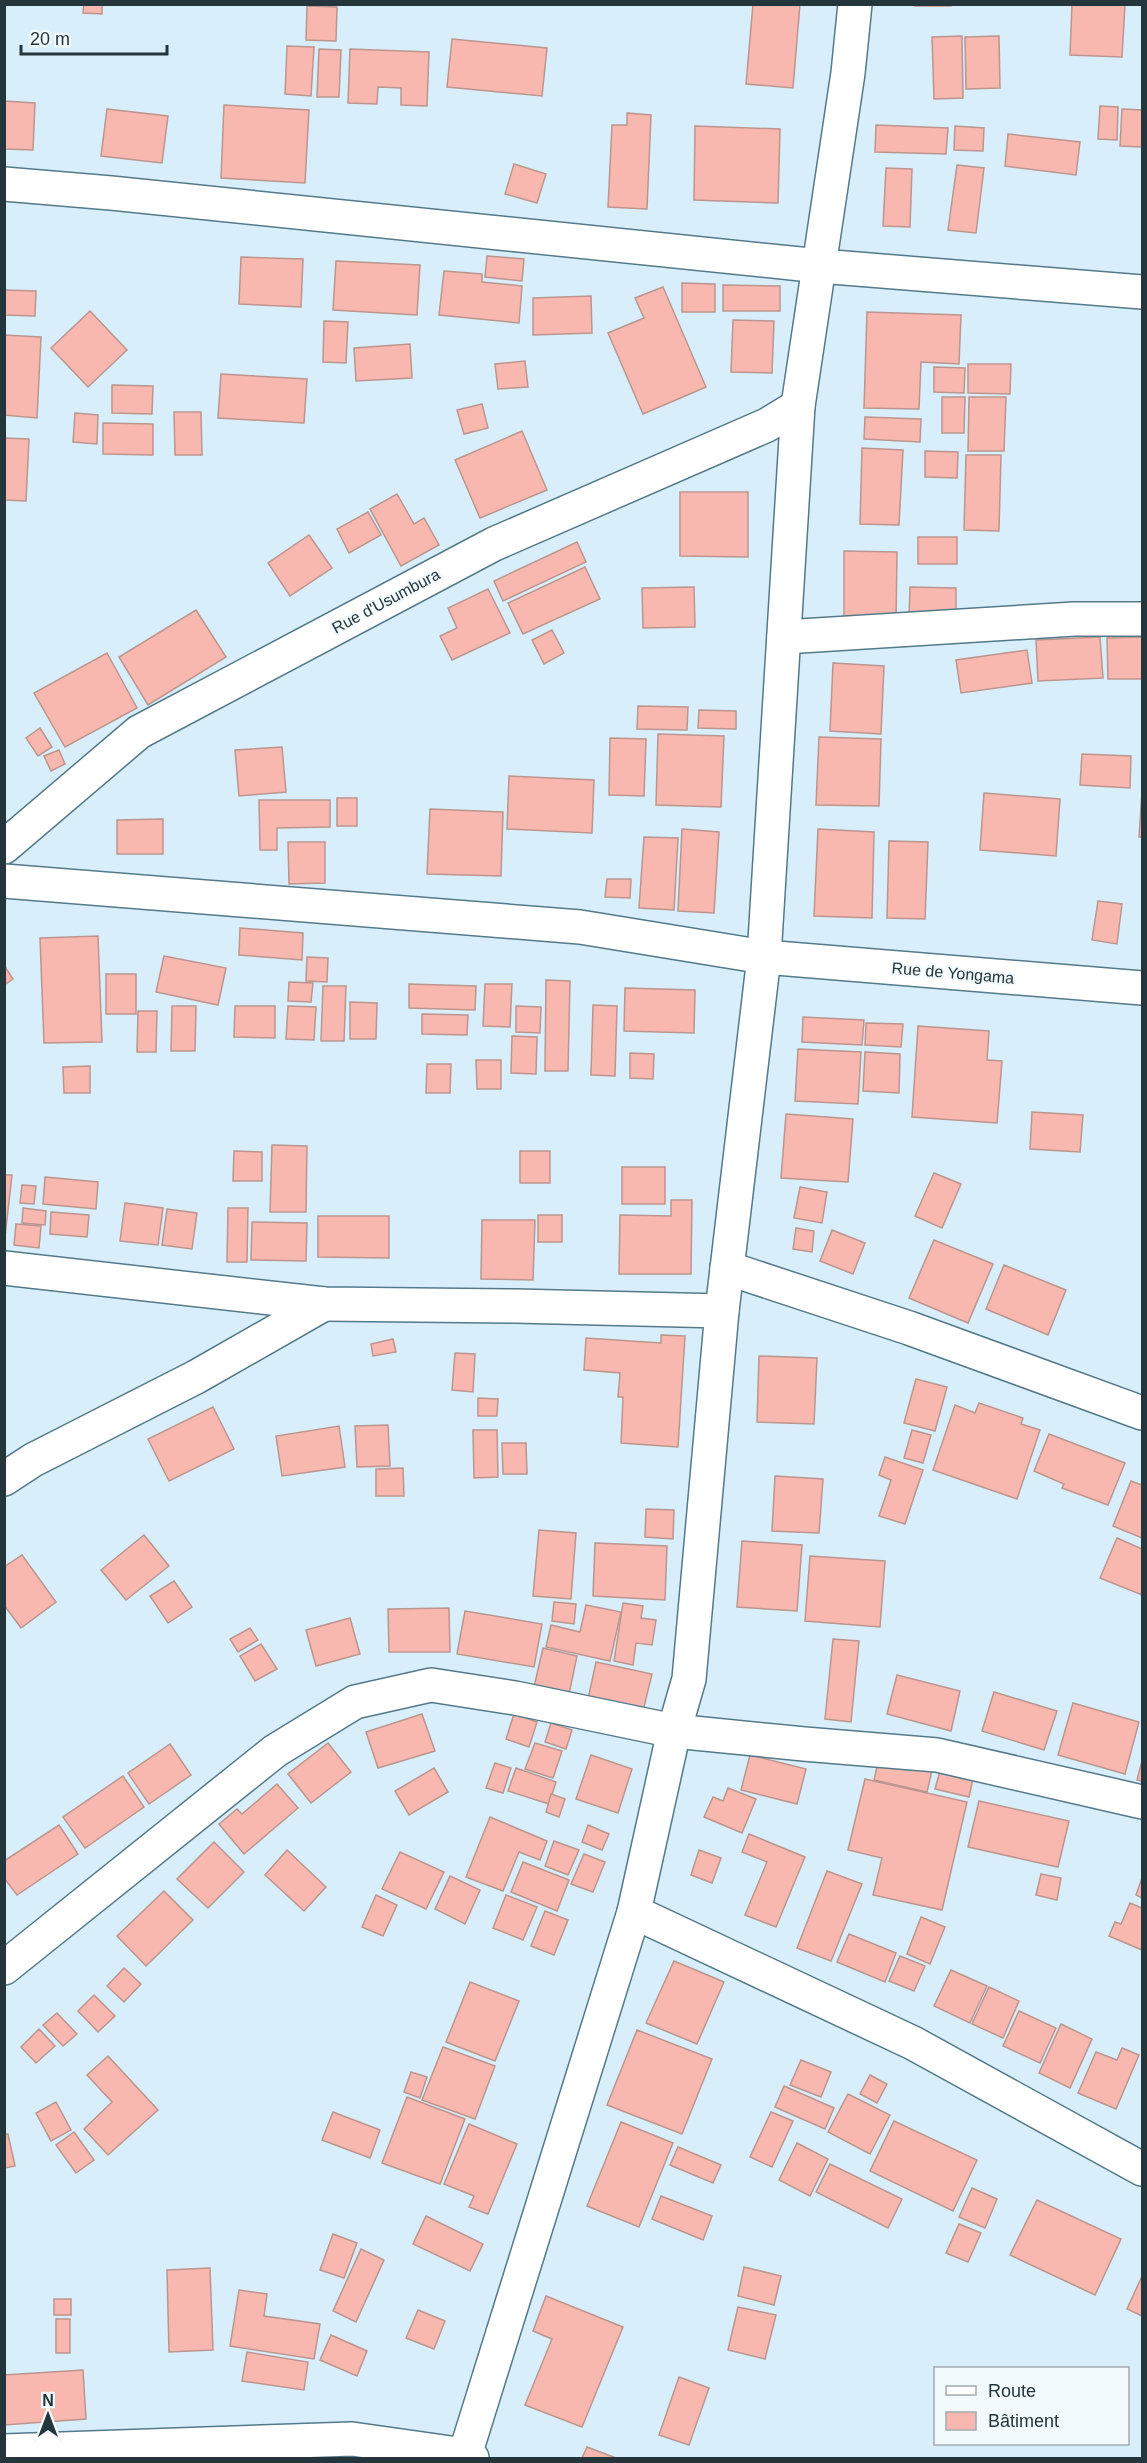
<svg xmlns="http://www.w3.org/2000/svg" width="1147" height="2463" font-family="Helvetica,sans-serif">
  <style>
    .building { fill: #f9b8af; stroke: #bc958e; stroke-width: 1.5 }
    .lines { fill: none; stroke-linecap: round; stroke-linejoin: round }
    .street-casing { stroke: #547989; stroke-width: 36 }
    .street { stroke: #fff; stroke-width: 33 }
    .labels { text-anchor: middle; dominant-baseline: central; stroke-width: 4.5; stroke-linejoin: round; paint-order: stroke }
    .street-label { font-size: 16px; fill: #25353c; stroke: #f2fafd }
  </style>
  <rect width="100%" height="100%" fill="#d8effb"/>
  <g class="building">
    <polygon points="84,4 102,4 102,14 83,13"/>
    <polygon points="753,4 800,4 793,88 746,84"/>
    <rect x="915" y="4" width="36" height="2"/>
    <polygon points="1072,4 1125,5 1122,57 1070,55"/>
    <polygon points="307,6 337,7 336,41 306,40"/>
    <polygon points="962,36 963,98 934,99 932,37"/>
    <polygon points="999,36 1000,88 966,89 965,37"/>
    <polygon points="452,39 547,48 542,96 447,87"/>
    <polygon points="287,46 314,47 311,96 285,94"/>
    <polygon points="319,49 341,50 339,97 317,97"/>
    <polygon points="350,49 429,52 427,106 401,105 401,88 378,87 377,104 348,103"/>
    <polygon points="4,101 35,103 33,150 4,149"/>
    <polygon points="224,105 309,110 305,183 221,178"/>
    <polygon points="1100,106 1118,107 1117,140 1098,139"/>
    <polygon points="107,109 168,116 162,163 101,156"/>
    <polygon points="1122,109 1142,110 1142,147 1120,146"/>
    <polygon points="627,113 651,115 647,209 608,207 612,125 627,125"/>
    <polygon points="876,125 948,128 946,154 875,152"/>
    <polygon points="695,126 780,129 778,203 694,200"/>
    <polygon points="955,126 984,128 983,151 954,150"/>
    <polygon points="1008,134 1080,142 1076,175 1005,166"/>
    <polygon points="514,164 546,174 537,203 505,194"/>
    <polygon points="957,165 984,168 976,233 948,230"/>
    <polygon points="886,168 912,169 910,227 883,226"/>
    <polygon points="487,256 524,259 522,281 485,277"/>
    <polygon points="241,257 303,259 301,307 239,304"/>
    <polygon points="336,261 420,265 417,315 333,310"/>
    <polygon points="444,271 482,274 482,282 522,286 519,323 439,315"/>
    <polygon points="682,283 715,284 715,312 682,312"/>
    <polygon points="723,285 780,286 780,311 723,311"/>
    <polygon points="663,287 706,387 643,414 608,333 644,318 635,298"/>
    <polygon points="4,290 36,291 35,316 4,315"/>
    <polygon points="591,296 592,333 533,335 533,298"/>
    <polygon points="90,311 127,350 88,387 51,348"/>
    <polygon points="867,312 961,315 959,364 921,362 919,409 864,408"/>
    <polygon points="733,320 774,321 772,373 731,372"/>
    <polygon points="324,321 348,322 346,363 323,362"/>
    <polygon points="4,335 41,337 37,418 4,415"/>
    <polygon points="410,344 412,378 356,381 354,348"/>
    <polygon points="525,361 528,387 498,389 495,364"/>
    <polygon points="968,364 1011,364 1010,394 968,393"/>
    <polygon points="934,367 965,368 964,393 934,392"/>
    <polygon points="221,374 307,379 304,423 218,418"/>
    <polygon points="112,385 153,386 152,414 112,413"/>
    <polygon points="942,397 965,397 964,433 942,433"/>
    <polygon points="969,397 1006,397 1004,451 968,451"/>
    <polygon points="482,404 488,428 464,434 457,410"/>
    <polygon points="174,412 201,412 202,455 175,455"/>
    <polygon points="75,413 98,415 97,444 73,442"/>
    <polygon points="865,417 921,419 920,442 864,439"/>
    <polygon points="103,423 153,424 153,455 103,454"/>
    <polygon points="522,431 547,490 480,518 455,460"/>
    <polygon points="4,438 29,439 26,501 4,500"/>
    <polygon points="862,448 903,450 899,525 860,524"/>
    <polygon points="925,451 958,452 957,478 925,477"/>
    <polygon points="966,455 1001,455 999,531 964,530"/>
    <polygon points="680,492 748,492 748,557 680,556"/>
    <polygon points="397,494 414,524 424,518 439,545 401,566 370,509"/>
    <polygon points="368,512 381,535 349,553 337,529"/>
    <polygon points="309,535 332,568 290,596 268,563"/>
    <rect x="918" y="537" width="39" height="27"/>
    <polygon points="577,542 586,562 503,601 494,581"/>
    <polygon points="844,551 897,552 896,622 844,621"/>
    <polygon points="585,567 600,599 523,634 508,603"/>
    <polygon points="694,587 695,627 643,628 642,588"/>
    <polygon points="910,587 956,588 956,619 909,619"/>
    <polygon points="488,589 510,633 452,660 440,636 457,628 448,608"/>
    <polygon points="196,610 226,657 148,705 119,657"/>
    <polygon points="552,630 564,653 544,664 532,640"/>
    <polygon points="1100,637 1103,678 1038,681 1036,640"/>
    <polygon points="1142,637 1142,679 1108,679 1107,638"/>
    <polygon points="1027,650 1032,683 961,693 956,660"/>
    <polygon points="107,653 137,708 65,747 34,693"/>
    <polygon points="833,663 884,666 881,734 830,731"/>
    <polygon points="638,706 688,707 687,730 637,729"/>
    <polygon points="699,710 736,711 736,729 698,728"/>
    <polygon points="40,728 52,747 38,756 26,738"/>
    <polygon points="658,734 724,736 721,807 656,805"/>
    <polygon points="819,737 881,739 879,806 816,805"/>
    <polygon points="610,738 646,739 644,796 609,795"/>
    <polygon points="282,747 286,792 239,796 235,750"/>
    <polygon points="59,750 65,764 51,771 44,756"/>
    <polygon points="1082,754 1131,756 1130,788 1080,785"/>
    <polygon points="509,776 594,780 592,833 507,829"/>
    <polygon points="1142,792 1142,837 1139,837"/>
    <polygon points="984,793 1060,799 1056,856 980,850"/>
    <rect x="337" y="798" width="20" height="28"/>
    <polygon points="259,800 330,800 330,827 277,828 277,850 260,850"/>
    <polygon points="430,809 503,812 501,876 427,874"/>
    <polygon points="163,819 163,854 117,854 117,820"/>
    <polygon points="682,829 719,832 714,913 678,911"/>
    <polygon points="818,829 874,832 872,918 814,916"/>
    <polygon points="644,837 678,838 674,910 639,908"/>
    <polygon points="889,841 928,842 925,919 887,918"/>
    <polygon points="288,842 325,842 325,883 289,884"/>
    <polygon points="607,879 631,879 630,898 605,897"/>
    <polygon points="1098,901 1122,904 1117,944 1092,940"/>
    <polygon points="240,928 303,933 302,960 239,955"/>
    <polygon points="98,936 102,1042 44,1043 40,938"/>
    <polygon points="164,956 226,968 218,1005 156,992"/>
    <polygon points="307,957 328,958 327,982 306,981"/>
    <polygon points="4,965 13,979 4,985"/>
    <rect x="106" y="974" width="30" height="40"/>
    <polygon points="546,980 570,981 568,1071 545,1071"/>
    <polygon points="289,982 313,983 311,1002 288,1001"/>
    <polygon points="409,984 476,986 475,1010 409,1008"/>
    <polygon points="485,984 512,984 510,1027 483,1026"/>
    <polygon points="323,986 346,986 344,1041 321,1041"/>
    <polygon points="625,988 695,990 694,1033 624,1031"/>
    <polygon points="350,1002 377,1003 376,1039 350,1039"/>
    <polygon points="593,1005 617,1006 615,1076 591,1075"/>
    <polygon points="172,1006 196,1006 195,1051 171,1051"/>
    <polygon points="235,1006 275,1006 275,1038 234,1037"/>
    <polygon points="288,1006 316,1007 314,1040 286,1039"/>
    <polygon points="516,1006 541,1007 540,1033 516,1032"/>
    <polygon points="138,1011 157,1011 156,1052 137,1052"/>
    <polygon points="422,1014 468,1015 467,1035 422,1034"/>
    <polygon points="803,1017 864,1020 862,1045 802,1042"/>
    <polygon points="866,1023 903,1024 901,1047 865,1045"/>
    <polygon points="918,1026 989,1031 987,1060 1002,1061 997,1123 912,1117"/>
    <polygon points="512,1036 537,1037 536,1074 511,1073"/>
    <polygon points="798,1049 861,1052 858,1104 795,1101"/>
    <polygon points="865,1052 900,1054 899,1093 863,1091"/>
    <polygon points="630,1053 654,1054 653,1079 630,1078"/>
    <polygon points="476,1060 501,1060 501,1089 477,1089"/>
    <polygon points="427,1064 451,1064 450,1093 426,1093"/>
    <polygon points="90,1066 90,1093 64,1093 63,1067"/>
    <polygon points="1032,1112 1083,1115 1080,1152 1030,1149"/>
    <polygon points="786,1114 853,1119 848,1182 781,1178"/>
    <polygon points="272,1145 307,1146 306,1212 270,1212"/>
    <polygon points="234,1151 262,1152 262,1181 233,1181"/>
    <rect x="520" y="1151" width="30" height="32"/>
    <rect x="622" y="1167" width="43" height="37"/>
    <polygon points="934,1173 961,1184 942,1228 915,1216"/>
    <polygon points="4,1175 12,1175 5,1237 4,1237"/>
    <polygon points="45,1177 98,1182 96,1209 43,1204"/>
    <polygon points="22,1185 36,1186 34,1204 20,1203"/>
    <polygon points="800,1187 827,1192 822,1223 794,1218"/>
    <polygon points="671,1200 692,1200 691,1274 619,1274 620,1215 671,1216"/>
    <polygon points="125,1203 163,1208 158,1245 120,1241"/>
    <polygon points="23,1208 46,1211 45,1225 22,1223"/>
    <polygon points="228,1208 248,1208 247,1262 227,1262"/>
    <polygon points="167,1209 197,1213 192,1249 162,1245"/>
    <polygon points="51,1212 89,1215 87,1237 50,1234"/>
    <rect x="538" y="1215" width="24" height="27"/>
    <polygon points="318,1216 389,1216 389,1258 318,1257"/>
    <polygon points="482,1220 535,1220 533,1280 481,1279"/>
    <polygon points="252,1222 307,1223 306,1261 251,1260"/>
    <polygon points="16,1224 41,1226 39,1248 14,1245"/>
    <polygon points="796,1228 814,1231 812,1252 793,1249"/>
    <polygon points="832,1230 865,1243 853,1274 820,1261"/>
    <polygon points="934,1240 993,1264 968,1323 909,1298"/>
    <polygon points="1004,1265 1066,1290 1048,1335 986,1309"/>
    <polygon points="661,1335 685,1336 678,1447 621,1443 623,1397 618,1397 620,1373 584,1370 586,1338 661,1343"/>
    <polygon points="393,1339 396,1352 373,1356 371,1344"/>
    <polygon points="455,1353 475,1354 473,1392 452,1390"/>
    <polygon points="759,1356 817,1358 814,1424 757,1422"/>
    <polygon points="916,1379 947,1387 935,1431 904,1423"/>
    <polygon points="478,1398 498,1399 497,1416 478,1416"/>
    <polygon points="979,1403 1023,1418 1021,1424 1040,1430 1017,1499 933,1470 955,1405 975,1413"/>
    <polygon points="213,1407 234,1449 169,1481 148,1439"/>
    <polygon points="388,1425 390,1466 357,1467 355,1426"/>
    <polygon points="339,1426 345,1467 282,1476 276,1436"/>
    <polygon points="473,1430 497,1430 498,1477 474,1478"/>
    <polygon points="912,1430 931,1435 923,1463 904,1458"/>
    <polygon points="1049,1434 1125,1463 1108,1505 1062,1488 1064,1484 1034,1471"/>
    <polygon points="502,1443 526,1443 527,1474 503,1474"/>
    <polygon points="885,1457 923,1470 905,1524 879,1516 891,1480 879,1475"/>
    <polygon points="403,1468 404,1496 376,1496 376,1469"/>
    <polygon points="775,1476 823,1479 819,1533 772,1531"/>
    <polygon points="1131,1481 1142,1485 1142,1538 1113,1526"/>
    <polygon points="646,1509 674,1510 673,1539 645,1537"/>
    <polygon points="539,1530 576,1533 571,1599 533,1596"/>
    <polygon points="144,1535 169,1566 126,1600 101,1570"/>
    <polygon points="1117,1538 1142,1549 1142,1595 1100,1578"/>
    <polygon points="742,1541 802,1545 797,1611 737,1607"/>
    <polygon points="595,1543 667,1546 665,1600 593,1596"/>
    <polygon points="22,1555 56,1602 21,1628 4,1605 4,1567"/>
    <polygon points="810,1556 885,1561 880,1627 805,1621"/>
    <polygon points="174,1581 192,1607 168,1623 150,1596"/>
    <polygon points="554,1602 576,1604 574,1624 552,1621"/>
    <polygon points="623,1603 643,1606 641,1618 656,1620 652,1645 636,1643 633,1665 614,1661"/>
    <polygon points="586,1605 621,1612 610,1661 546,1647 551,1625 580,1632"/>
    <polygon points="449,1608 450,1652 389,1652 388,1609"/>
    <polygon points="465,1611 542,1624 534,1667 457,1654"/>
    <polygon points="350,1618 360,1654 316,1666 306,1630"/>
    <polygon points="250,1628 258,1640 238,1652 230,1639"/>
    <polygon points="833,1639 859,1641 851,1722 825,1719"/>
    <polygon points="261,1644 277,1669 255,1681 240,1656"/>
    <polygon points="543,1648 577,1656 569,1694 534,1687"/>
    <polygon points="596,1662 652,1674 643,1711 588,1699"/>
    <polygon points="897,1675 960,1691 951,1731 887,1714"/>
    <polygon points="994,1692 1057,1711 1044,1750 982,1731"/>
    <polygon points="1073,1703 1139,1722 1125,1774 1058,1755"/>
    <polygon points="422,1714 435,1751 378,1768 366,1732"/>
    <polygon points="514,1714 537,1722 529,1747 506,1739"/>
    <polygon points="551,1723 572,1730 566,1749 545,1742"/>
    <polygon points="328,1743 351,1772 311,1803 288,1774"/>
    <polygon points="535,1743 562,1751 553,1778 525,1769"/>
    <polygon points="170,1744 191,1775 149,1804 128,1773"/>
    <polygon points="880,1754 933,1766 927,1792 874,1780"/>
    <polygon points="591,1755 632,1769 618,1813 576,1799"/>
    <polygon points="750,1755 806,1769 797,1804 741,1790"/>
    <polygon points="1142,1761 1142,1781 1137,1780"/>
    <polygon points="495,1763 511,1768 503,1793 486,1788"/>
    <polygon points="434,1768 448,1792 409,1815 395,1791"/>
    <polygon points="516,1768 556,1782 549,1804 508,1791"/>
    <polygon points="940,1771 973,1779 969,1797 935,1789"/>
    <polygon points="123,1776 144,1807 85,1848 63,1817"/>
    <polygon points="865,1779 967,1802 942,1910 873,1895 882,1858 848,1850"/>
    <polygon points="277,1784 298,1808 244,1854 219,1824 237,1809 242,1814"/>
    <polygon points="728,1788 756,1799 742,1833 704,1817 713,1797 723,1801"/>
    <polygon points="551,1794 565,1799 559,1817 546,1812"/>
    <polygon points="979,1801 1069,1821 1058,1867 968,1847"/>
    <polygon points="490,1817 547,1841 540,1860 519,1852 503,1891 466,1877"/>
    <polygon points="59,1825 78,1854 17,1895 4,1878 4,1861"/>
    <polygon points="588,1825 609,1834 602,1850 582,1842"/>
    <polygon points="749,1834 805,1857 776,1927 745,1915 767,1862 742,1852"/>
    <polygon points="554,1841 579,1850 568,1875 545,1866"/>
    <polygon points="214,1842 244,1872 208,1908 177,1879"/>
    <polygon points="287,1850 326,1887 304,1911 265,1875"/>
    <polygon points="699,1850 721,1858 712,1883 691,1875"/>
    <polygon points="400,1852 444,1872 426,1909 382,1889"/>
    <polygon points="584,1854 605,1862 593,1892 571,1884"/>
    <polygon points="523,1862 569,1880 557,1911 511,1892"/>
    <polygon points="827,1871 862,1884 831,1961 797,1948"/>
    <polygon points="1041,1874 1061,1878 1057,1900 1036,1895"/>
    <polygon points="450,1876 480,1890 465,1924 435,1909"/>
    <polygon points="1142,1878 1142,1898 1136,1895"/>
    <polygon points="164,1891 193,1920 146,1966 117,1936"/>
    <polygon points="376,1895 397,1905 383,1936 362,1927"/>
    <polygon points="506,1895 537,1907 523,1940 493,1928"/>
    <polygon points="1130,1903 1142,1908 1142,1950 1109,1936 1115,1922 1121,1924"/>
    <polygon points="545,1911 568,1920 554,1955 531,1946"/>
    <polygon points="921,1917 945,1927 930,1964 907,1954"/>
    <polygon points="849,1934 896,1953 885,1982 837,1962"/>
    <polygon points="900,1956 925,1966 914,1991 889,1981"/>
    <polygon points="674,1961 724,1982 697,2044 646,2023"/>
    <polygon points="124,1968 141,1984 124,2002 107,1986"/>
    <polygon points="951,1970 987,1986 970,2023 934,2006"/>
    <polygon points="470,1982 519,2001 495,2061 446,2042"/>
    <polygon points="989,1987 1019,2001 1003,2038 972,2024"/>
    <polygon points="94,1995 115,2016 98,2032 78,2011"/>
    <polygon points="1019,2011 1056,2028 1040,2063 1003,2046"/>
    <polygon points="57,2013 77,2034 63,2046 43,2025"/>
    <polygon points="1061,2024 1092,2039 1070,2088 1039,2073"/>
    <polygon points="39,2029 55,2046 36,2063 21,2047"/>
    <polygon points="637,2030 712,2059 682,2134 607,2105"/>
    <polygon points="443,2047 495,2066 475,2119 422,2100"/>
    <polygon points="1122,2048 1139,2055 1116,2109 1078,2093 1096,2052 1117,2060"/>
    <polygon points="108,2056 158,2110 108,2155 84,2129 112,2102 87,2075"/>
    <polygon points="801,2060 831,2072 821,2097 790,2085"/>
    <polygon points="411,2072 427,2077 420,2098 404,2092"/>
    <polygon points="870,2075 887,2084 877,2103 860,2094"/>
    <polygon points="784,2086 834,2108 825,2129 775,2107"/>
    <polygon points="848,2094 890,2115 870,2154 828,2132"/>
    <polygon points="407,2097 465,2119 440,2184 382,2163"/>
    <polygon points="56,2102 71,2130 51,2141 36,2113"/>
    <polygon points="333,2112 380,2130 370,2158 322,2140"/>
    <polygon points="771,2112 793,2121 772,2167 750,2157"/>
    <polygon points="894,2121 977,2160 953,2211 870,2171"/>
    <polygon points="621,2122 673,2143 639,2227 587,2206"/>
    <polygon points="469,2124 517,2144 488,2214 469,2207 474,2196 444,2184"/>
    <polygon points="74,2132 94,2160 76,2173 56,2145"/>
    <polygon points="4,2134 8,2134 15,2166 4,2168"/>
    <polygon points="797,2143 828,2159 810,2196 779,2180"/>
    <polygon points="678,2147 721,2165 713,2183 670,2165"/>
    <polygon points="830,2164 902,2199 888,2228 816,2192"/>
    <polygon points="972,2188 997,2199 985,2228 959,2217"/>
    <polygon points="661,2196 712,2216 703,2240 652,2219"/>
    <polygon points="1037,2200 1121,2239 1095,2295 1010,2255"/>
    <polygon points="426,2216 483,2244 470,2271 413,2244"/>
    <polygon points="959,2224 981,2233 968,2262 946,2253"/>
    <polygon points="333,2234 357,2243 344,2278 320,2270"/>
    <polygon points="361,2249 384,2260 356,2322 333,2311"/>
    <polygon points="744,2267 781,2276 774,2305 738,2296"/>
    <polygon points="210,2268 213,2350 169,2352 167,2270"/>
    <polygon points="1142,2276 1142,2316 1127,2309"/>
    <polygon points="239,2290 267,2294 264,2316 320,2324 314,2359 230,2346"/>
    <polygon points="546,2296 623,2327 582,2427 525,2405 552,2339 533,2331"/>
    <rect x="54" y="2299" width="17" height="16"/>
    <polygon points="738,2307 776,2315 765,2359 728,2350"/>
    <polygon points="418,2310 445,2321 434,2349 406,2338"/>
    <rect x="56" y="2319" width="14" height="34"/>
    <polygon points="331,2335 367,2351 357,2376 320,2360"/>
    <polygon points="247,2352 308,2362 304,2390 242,2381"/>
    <polygon points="83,2370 86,2419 4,2425 4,2375"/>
    <polygon points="679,2377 709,2388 689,2445 659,2435"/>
    <polygon points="587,2447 616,2458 582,2458"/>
  </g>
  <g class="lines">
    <g class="street-casing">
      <g id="street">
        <polyline points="4,184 111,193 820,266 1142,292"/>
        <polyline points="784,637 1074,619 1142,619"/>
        <polyline points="4,847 139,732 494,544 767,425 798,406"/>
        <polyline points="4,881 580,927 764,957 1142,988"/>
        <polyline points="4,1268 324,1304 515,1306 722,1311"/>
        <polyline points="727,1268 909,1328 1142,1413"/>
        <polyline points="4,1479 33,1460 196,1377 324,1304"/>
        <polyline points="634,1912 913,2043 1142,2169"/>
        <polyline points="4,1968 275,1751 355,1702 431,1685 515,1698 674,1731 804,1744 937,1755 1142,1802"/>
        <polyline points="4,2451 352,2439 465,2455 472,2458"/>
        <polyline points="464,2458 634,1912 674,1731 689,1679 722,1311 764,957 798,406 848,73 855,4"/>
      </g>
    </g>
    <use href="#street" class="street"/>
  </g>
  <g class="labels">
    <g class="street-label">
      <text transform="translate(386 601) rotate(-28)">Rue d'Usumbura</text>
      <text transform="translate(953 973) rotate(5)">Rue de Yongama</text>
    </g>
  </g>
  <rect width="1147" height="2463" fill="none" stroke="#25353c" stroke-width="12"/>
  <rect x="934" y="2367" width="195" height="78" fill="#f2fafd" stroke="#a0abb0" stroke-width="1.5"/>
  <rect x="946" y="2386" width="30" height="9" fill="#ffffff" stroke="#a0abb0" stroke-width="1.5"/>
  <text x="988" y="2397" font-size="18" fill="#25353c">Route</text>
  <rect x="946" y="2412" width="30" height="18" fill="#f9b8af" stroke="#a0abb0" stroke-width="1.5"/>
  <text x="988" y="2427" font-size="18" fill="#25353c">Bâtiment</text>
  <g transform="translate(48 2415)" stroke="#f2fafd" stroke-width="4.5" paint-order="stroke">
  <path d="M0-4.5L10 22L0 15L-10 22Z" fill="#25353c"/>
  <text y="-9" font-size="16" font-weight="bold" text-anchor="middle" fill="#25353c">N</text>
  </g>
  <path d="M21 45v9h146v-9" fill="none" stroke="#25353c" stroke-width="3"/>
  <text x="30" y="45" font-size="18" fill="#25353c" stroke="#f2fafd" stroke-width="4.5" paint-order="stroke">20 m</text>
</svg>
